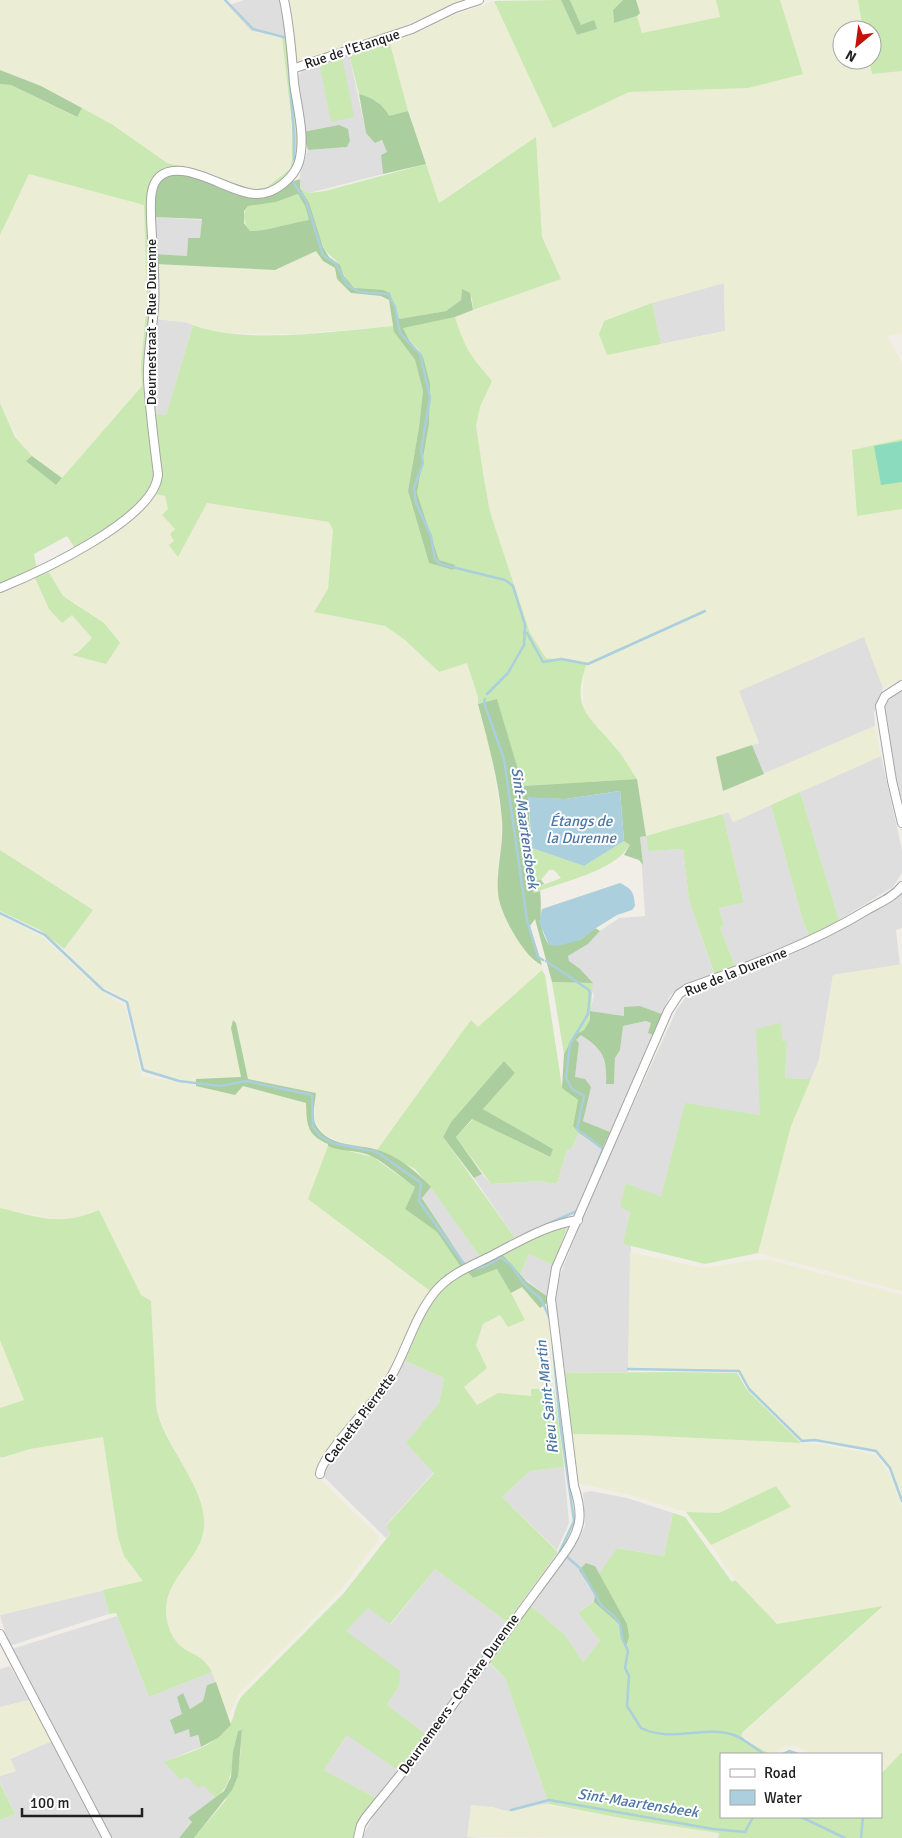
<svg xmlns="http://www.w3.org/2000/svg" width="902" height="1838" font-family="Signika,sans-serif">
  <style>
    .residential { fill: #dfdede }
    .farmland { fill: #ebeed5; fill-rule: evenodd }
    .grass { fill: #cae8b1 }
    .forest { fill: #abce9f; fill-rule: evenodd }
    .pitch { fill: #8bdbbf }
    .water { fill: #abcfdc }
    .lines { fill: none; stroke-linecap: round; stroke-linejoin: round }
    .stream { stroke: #abcfdc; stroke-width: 2.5 }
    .minor-casing { stroke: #a5a5a5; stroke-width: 10 }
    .minor { stroke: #fff; stroke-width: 8 }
    .labels { text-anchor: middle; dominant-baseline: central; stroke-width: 4; stroke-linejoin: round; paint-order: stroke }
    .street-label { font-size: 14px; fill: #212121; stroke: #fff }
    .water-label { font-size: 15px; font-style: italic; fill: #4e77a5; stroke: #fff }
  </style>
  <rect width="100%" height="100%" fill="#f1eee8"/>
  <g class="residential">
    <polygon points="244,0 281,0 289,38 251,31 227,6"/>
    <polygon points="349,54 366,133 385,143 387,152 381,155 383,174 309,193 300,188 300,174 308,150 347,147 350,141 348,129 303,132 297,86 298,76 304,69 319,62 353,117 342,55"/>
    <polygon points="154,217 202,220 200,238 188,238 187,256 155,254"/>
    <polygon points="724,283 725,331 661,344 652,303"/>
    <polygon points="155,319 185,322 193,325 166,415 153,413 150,372"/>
    <polygon points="864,636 883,688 874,713 875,726 764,774 752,745 758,743 738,691"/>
    <polygon points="902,689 902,802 883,720 884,710 888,701"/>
    <polygon points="881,756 902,850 902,873 893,887 839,920 800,792"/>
    <polygon points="771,805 803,921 810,937 735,966 720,927 724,926 719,908 744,903 723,814 729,812 733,822"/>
    <polygon points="646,836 648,851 683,849 689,900 714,974 689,983 670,995 662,1014 640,1006 624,1016 590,1011 594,995 585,976 569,961 568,956 588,944 600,931 619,918 645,916 640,837"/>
    <polygon points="902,889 902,928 896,930 900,965 833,975 819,1060 811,1079 785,1078 787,1042 782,1042 760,1115 685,1104 661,1198 626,1183 630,1212 623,1244 631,1246 628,1372 565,1373 555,1301 559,1278 592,1194 677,1009 686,997 710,985 758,968 835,933"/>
    <polygon points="646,1021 651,1023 649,1033 653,1035 633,1094 625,1101 610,1132 583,1121 590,1087 575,1077 579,1043 575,1040 581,1034 595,1044 606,1059 606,1084 614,1084 615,1058 620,1050 622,1028 623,1026"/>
    <polygon points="579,1133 602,1149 577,1211 515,1238 474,1178 482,1174 491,1184 539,1181 557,1184 567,1149 571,1149"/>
    <polygon points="431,1187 480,1257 465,1264 454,1249 422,1197"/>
    <polygon points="529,1254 553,1265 548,1297 520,1275"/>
    <polygon points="405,1361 444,1378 439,1403 407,1443 434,1472 386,1525 391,1533 386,1538 323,1476 324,1468 333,1454 390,1387"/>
    <polygon points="564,1467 569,1523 557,1550 502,1497 530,1471"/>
    <polygon points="591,1491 627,1498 673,1513 664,1556 618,1548 599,1574 595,1566 586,1563 585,1580 596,1598 594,1602 578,1613 600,1641 583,1662 565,1635 529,1604 580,1536 585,1526 583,1493"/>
    <polygon points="435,1569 507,1622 426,1734 387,1705 399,1686 346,1631 368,1607 391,1624"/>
    <polygon points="103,1590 109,1614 9,1646 0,1615"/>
    <polygon points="117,1616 149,1697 212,1672 216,1682 207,1685 203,1701 190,1709 183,1694 177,1697 189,1728 197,1735 201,1747 164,1762 203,1784 216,1798 188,1818 192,1822 179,1838 112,1838 12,1649"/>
    <polygon points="488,1662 505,1678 549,1804 509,1812 492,1807 467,1837 481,1838 362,1838 374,1814"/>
    <polygon points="10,1666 29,1700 0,1707 0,1669"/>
    <polygon points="348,1734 399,1771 376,1798 324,1770"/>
    <polygon points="52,1741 103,1838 0,1838 0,1820 15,1814 0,1782 0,1776 16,1771 10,1759"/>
  </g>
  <g class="farmland">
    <polygon points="0,0 223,0 251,31 282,38 284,43 293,145 290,168 267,187 252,190 198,170 167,163 113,125 41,86 0,70"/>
    <polygon points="286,0 466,0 386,33 300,62 295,58"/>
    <polygon points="636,0 716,0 720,17 642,33 637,16 639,13"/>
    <path d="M780,0H858L863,30H842V60H869L872,74L902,71V333L887,336L902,362V439L853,450L857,516L902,509V679L883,688L864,637L739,691L759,743L717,757L723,791L875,726L881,756L733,822L728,812L646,836L637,779L616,747L591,721L583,709L584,662L546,658L530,633L490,512L484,479L476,426L480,407L491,381L470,356L463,343L455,317L561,279L542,237L536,137L438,203L408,111L389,40H398L412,35L451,16L494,1L553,128L629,92L748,88L802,74ZM724,283L725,331L607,355L601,326L604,321L652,303Z"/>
    <polygon points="29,174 144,204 147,302 141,365 142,386 62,478 22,447 0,403 0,235"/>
    <polygon points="316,250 323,261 335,268 337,279 351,293 381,296 389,300 394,326 295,334 220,333 185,322 155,319 155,264 275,270"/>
    <polygon points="154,494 165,496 175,530 184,546 207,503 329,522 333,530 328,589 314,612 384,626 405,640 438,672 467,663 478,697 491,753 502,821 498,894 533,962 542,965 542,970 477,1028 471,1021 377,1150 338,1141 323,1133 314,1119 316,1093 248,1080 236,1023 231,1028 241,1077 196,1080 196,1082 145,1074 128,1000 99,985 64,949 93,910 0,850 0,590 34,576 49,609 62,622 72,615 92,638 73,655 106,664 80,606 63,596 49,570"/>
    <polygon points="0,915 43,937 101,991 125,1006 142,1076 185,1083 235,1095 243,1086 307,1103 308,1128 329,1144 341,1225 430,1291 390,1376 323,1460 317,1471 320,1479 379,1536 378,1541 340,1591 238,1695 228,1718 209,1664 179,1646 172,1636 167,1619 166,1603 171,1588 183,1566 202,1509 158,1415 141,1295 99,1210 80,1218 64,1221 0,1208"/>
    <polygon points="902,964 902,1291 758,1253 791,1126 819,1060 833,975"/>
    <polygon points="630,1252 703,1268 753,1260 770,1260 902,1295 902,1501 890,1468 876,1451 815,1440 802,1441 749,1389 739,1371 628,1369"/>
    <polygon points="522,1287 540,1308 547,1303 554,1388 531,1389 532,1397 498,1393 477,1405 463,1386 487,1368 476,1345 483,1324 500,1315 525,1320 511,1293"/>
    <polygon points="0,1340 24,1400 0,1408"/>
    <polygon points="572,1434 636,1435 820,1444 876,1455 890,1475 902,1506 902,1752 881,1774 881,1754 811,1754 796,1746 783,1747 773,1753 766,1754 741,1735 883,1607 777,1624 735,1580 711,1545 791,1507 776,1486 719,1513 686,1512 626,1494 575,1483"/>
    <polygon points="103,1437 118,1537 124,1556 144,1581 0,1615 0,1459 30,1449"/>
    <polygon points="29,1700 52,1741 10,1758 16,1771 0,1776 0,1707"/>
    <polygon points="543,1804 626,1819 719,1833 718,1838 467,1837 471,1805 492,1807 509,1812"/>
  </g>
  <g class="grass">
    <polygon points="561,0 577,35 597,29 581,25 570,0 623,0 613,10 614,23 637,16 642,33 720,17 716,0 780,0 803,74 748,88 629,92 553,128 494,1"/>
    <polygon points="858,0 902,0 902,71 872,74 869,60 872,60 872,30 863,30"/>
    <path d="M282,38H289C290,53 290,69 292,84C295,108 303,138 296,163C292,173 282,182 273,188C238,208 170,137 150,188L152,307L145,373L155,472C156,501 99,535 76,550L67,536L34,554L37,570L0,585V403L15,437L32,456L27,461L56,485L142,386L141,365L147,302L144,205L29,174L0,235V84L11,85L76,117L82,108L113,125L167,163L198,170L252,190L267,187L290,169L292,160V123Z"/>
    <path d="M389,40L408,111L389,117C385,104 371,97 359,94L349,54Z"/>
    <polygon points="342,55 354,117 331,122 319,62"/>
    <path d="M536,137L542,237L561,279L473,310L472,298L462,290L461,300L446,311L399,319L390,293C379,288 360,292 352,286C345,281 344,273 340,266C336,259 327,255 323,246C315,226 311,207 300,188L309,193L325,191L426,164L439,203Z"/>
    <path d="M298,194L305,206L309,220C290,223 269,231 250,231C244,223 241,215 248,206L276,202Z"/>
    <polygon points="652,303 661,344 607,355 599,334 604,321"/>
    <path d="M455,317C465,349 470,355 492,381L480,407L476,426L484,479L490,512L530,633L546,658L587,663C570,710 589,715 615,747C624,757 630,769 637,779L523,786L497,700L478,704V697L467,663L439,672L405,640L385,626L314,612L328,589L333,530L329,522L207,503L178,557L169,545L174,541L170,534L175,529L162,515L168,509L165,496L154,494L159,483L153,413L166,415L193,325C243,345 339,331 394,326V332L415,360L423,391L419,427L408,491L429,563L453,570L454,565L439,560L417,493L429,424L430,384L418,349L409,340L402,327Z"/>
    <polygon points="902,439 902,509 857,516 852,450"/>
    <polygon points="49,572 63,596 104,623 120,643 106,664 72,655 78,652 92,638 72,615 62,623 49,609 35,578"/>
    <polygon points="800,792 839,920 817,933 848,917 848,919 813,938 810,937 803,921 771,805"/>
    <polygon points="723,814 744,903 719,908 724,926 720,927 735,966 748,963 715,976 689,900 683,849 648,851 646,836"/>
    <path d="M624,841L630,845C613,872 563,881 534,893L533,889L561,878L554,870H549L541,880L533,882L532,848L584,866Z"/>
    <polygon points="0,850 93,910 64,949 40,930 0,911"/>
    <polygon points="542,970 545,975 562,1087 578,1100 573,1126 579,1133 571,1149 567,1149 557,1184 539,1181 491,1184 456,1137 473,1119 549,1157 553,1149 483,1109 515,1073 504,1061 451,1122 443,1137 515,1238 480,1257 432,1189 415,1169 377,1150 471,1020 478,1027"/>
    <polygon points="552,982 593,983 590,1020 584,1030 574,1035 564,1054"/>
    <polygon points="781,1023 782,1041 787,1041 785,1078 811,1079 791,1126 758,1253 705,1264 623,1244 630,1212 620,1207 626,1183 661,1197 685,1103 760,1115 756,1029"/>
    <polygon points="328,1146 373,1157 415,1187 405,1209 437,1232 461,1267 443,1278 430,1291 308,1199"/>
    <path d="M0,1208C40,1217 59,1227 99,1210L141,1295L151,1301C152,1328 154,1354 155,1381C156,1392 155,1405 158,1415C168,1450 207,1490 204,1527C201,1562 159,1580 167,1620C175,1659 201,1647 212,1672L149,1697L116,1613L109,1614L103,1590L143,1581L124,1556L118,1537L103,1437L30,1449L1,1458L0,1456V1408L24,1400L0,1340Z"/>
    <polygon points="568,1225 553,1265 529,1254 520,1275 502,1254 528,1240"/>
    <path d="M465,1269L473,1278L497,1269L500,1272L525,1320L508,1327L500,1315L483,1324L476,1345L487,1368L464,1387L477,1405L498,1393L531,1396V1389L554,1388L564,1467L530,1471L502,1497L558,1552L507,1622L435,1569L390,1624L368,1608L346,1631L400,1671L399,1686L387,1705L426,1734L399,1771L347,1735L324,1770L376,1798L361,1816L353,1838H194L225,1801L240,1758L242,1731H238C232,1755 236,1781 216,1798L203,1785L198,1788L187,1777L180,1779L164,1762C186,1753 215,1747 229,1726C235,1718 234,1707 241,1697L343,1594L391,1533L386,1526L434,1473L406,1443L439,1403L444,1378L405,1361L428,1307L442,1286Z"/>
    <polygon points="673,1372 737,1373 747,1390 801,1443 636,1435 572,1434 565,1373"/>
    <polygon points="776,1486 791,1507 711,1545 686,1512 719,1513"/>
    <polygon points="673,1513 685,1517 732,1582 735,1580 777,1624 883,1606 743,1732 741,1735 746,1741 770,1754 721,1754 721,1817 881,1817 881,1774 902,1752 902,1838 718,1838 719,1833 626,1819 549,1804 505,1678 489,1662 529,1604 565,1635 583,1662 600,1641 578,1613 594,1602 619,1624 621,1630 627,1624 599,1574 617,1548 664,1556"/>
    <polygon points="0,1783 15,1814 0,1820"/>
  </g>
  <g class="forest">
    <polygon points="561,0 570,0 581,25 594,20 597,29 577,35"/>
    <polygon points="623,0 636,0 640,13 637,16 614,23 613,10"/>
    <polygon points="0,70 41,86 82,108 77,117 11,85 0,84"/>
    <path d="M359,94C371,97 384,104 389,116L408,111L426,164L383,174L381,155L387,152L382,140L375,143L366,133Z"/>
    <polygon points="339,125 348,129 350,141 347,147 308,150 303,132"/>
    <path d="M184,174L251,196L300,179V188L309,203L323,247L329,257L340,265L344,276L354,288L383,290L390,293L399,319L446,311L461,300L462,289L470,293L473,310L455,317L403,328L409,340L423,357L430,384L429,424L417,493L439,560L455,565L453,570L429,563L408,491L419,427L423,391L415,360L394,332L389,300L381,296L351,293L337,279L335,268L323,261L316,251L275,270L155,264V254L187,256L188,238H200L202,219L154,217C154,188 151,177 184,174ZM298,194L305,206L309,220C289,223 269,231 250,231L244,223V211L248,206L276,202Z"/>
    <polygon points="32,456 62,478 56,485 26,461"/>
    <path d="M497,699L523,786L637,779L646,836L640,837L643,865L639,860L624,855L630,845L624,841L620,791L565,799L528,798L533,881L541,880L544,884L533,889L534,893L540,891C543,913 536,924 549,945L580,940L595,928L600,931L588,944L568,956L569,961L580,969L593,983L552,982L535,919L530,926L542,965C524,958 499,912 498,893C496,869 504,844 502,820C499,781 488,742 478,704Z"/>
    <polygon points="752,745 764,774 723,791 716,757"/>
    <path d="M640,1006L662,1014L653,1035L648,1033L651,1023L646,1021L623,1026L620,1050L615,1058L614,1084H606C607,1058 604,1050 581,1035L576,1040L579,1043L575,1077L585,1079L591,1087L583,1121L610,1132L602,1149L579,1133L573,1126L578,1100L562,1088L564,1054L574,1035L584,1030L590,1020V1011L624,1016V1007Z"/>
    <path d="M233,1020L236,1023L248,1079L316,1093C315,1103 311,1118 317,1127C330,1147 358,1144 378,1150C399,1157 416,1171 431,1187L422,1198L465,1264L461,1267L437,1232L405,1209L415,1187C401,1177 381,1159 366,1154C354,1150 337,1151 328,1146V1144C306,1134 307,1125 306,1103L243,1086L235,1095L196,1086V1079L241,1077L231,1028Z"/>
    <polygon points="504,1061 515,1073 483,1109 553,1149 550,1157 472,1119 456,1137 482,1174 474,1178 443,1137 451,1122"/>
    <polygon points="502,1254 527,1282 548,1297 547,1303 540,1308 522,1287 511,1293 497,1269 473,1278 465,1269"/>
    <polygon points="586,1563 595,1566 627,1624 629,1637 626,1646 622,1641 619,1624 594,1602 595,1595 579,1570"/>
    <polygon points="216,1682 231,1725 218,1738 201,1747 198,1735 190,1737 189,1729 175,1734 170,1720 182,1714 177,1697 183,1693 190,1709 203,1701 207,1685"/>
    <polygon points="242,1730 238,1776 232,1790 194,1838 179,1838 192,1822 188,1818 224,1791 231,1777 233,1752 238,1731"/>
  </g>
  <polygon class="pitch" points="902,441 902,482 881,485 874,446"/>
  <g class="water">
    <polygon points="620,791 624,841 584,866 532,848 528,797 565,799"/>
    <path d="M620,883C632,889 634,892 635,906L632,910L617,915L596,928L580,940L558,946L549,945L539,922L542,909Z"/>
  </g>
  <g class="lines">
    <g class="stream">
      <polyline points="225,0 253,29 287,38"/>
      <polyline points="283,11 286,36"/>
      <polyline points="287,44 294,135 294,160"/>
      <polyline points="293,182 306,201 323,255 336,264 347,285 360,292 388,294 395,307 400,333 420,354 430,398 421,450 423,463 414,488 416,503 431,536 435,559 440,564 505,580 513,586 525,625 524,645 508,673 487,694"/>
      <polyline points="524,633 527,633 543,662 561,659 588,664 705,611"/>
      <polyline points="485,699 484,703 504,759 527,920 538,957 543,960"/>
      <polyline points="0,913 45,935 103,990 127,1002 143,1070 179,1081 220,1086 246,1081 312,1095 313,1127 320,1136 332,1143 377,1152 421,1183 419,1201 464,1264"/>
      <polyline points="546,961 589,990 590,993 588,1014 570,1044 566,1078 572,1089 584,1096 577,1129 603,1149 594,1171"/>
      <polyline points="543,1226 577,1211"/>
      <polyline points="499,1256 511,1265 524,1284 541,1299 550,1319"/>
      <polyline points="472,1269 484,1267 499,1259"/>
      <polyline points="553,1347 560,1423 574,1521 560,1551"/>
      <polyline points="628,1369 739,1371 749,1389 802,1441 815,1440 876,1451 890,1468 902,1501"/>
      <path d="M566,1556L581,1569L601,1605L614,1616L620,1624L622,1638L628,1651L625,1668L629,1676L627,1706L641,1728C671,1743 704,1725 734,1735C745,1739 754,1748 764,1754"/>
      <polyline points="783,1754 789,1751 798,1754"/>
      <polyline points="511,1810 549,1800 713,1829 745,1832 753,1817"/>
      <polyline points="801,1817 845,1838"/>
      <polyline points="861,1838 863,1817"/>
    </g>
    <g class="minor-casing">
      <g id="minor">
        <polyline points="295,68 412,29 455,8 479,0"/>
        <path d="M0,588C37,573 156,519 158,474C154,443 150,411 148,380C147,356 152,332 154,308C156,278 152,247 151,217C151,205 149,187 159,177C182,156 230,194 256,194C274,195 294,178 299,162C306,137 297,107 294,83C292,55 290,27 284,0"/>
        <polyline points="902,685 885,696 880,706 892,781 902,823"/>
        <path d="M320,1474C321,1457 368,1408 381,1392C404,1362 411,1322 434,1293C449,1274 471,1266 491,1256C520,1241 546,1225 578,1220"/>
        <polyline points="0,1634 107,1838"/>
        <path d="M358,1838L361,1825L366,1817L410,1763L565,1552C582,1528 583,1514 574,1486L551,1299L556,1268L668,1011L679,994L688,988C750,966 811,944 867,910C879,903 894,897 902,886"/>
      </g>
    </g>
    <use href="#minor" class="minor"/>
  </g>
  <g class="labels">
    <g class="street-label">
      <text transform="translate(352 49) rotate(-18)">Rue de l'Etanque</text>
      <text transform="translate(151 322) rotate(-90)">Deurnestraat - Rue Durenne</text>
      <text transform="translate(736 972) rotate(-22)">Rue de la Durenne</text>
      <text transform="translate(360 1418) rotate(-53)">Cachette Pierrette</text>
      <text transform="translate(459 1694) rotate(-54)">Deurnemeers - Carrière Durenne</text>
    </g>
    <g class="water-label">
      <text x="581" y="821">Étangs de<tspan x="581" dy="17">la Durenne</tspan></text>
      <text transform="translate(525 828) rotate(82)">Sint-Maartensbeek</text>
      <text transform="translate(547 1397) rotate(-96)">Rieu Saint-Martin</text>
      <text transform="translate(638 1803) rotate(9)">Sint-Maartensbeek</text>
    </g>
  </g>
  <rect x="720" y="1753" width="162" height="65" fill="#ffffff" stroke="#a6a6a6"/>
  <rect x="730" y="1769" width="25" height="8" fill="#ffffff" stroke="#a6a6a6"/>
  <text x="764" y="1778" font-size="15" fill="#212121">Road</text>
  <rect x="730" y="1790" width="25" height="15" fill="#abcfdc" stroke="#a6a6a6"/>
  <text x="764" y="1803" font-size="15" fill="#212121">Water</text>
  <g transform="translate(857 45) rotate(209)"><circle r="24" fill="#ffffff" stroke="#a6a6a6"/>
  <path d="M0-4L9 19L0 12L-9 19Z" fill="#c7100a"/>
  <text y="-8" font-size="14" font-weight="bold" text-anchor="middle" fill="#212121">N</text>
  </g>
  <path d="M22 1808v8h120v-8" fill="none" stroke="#212121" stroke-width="2.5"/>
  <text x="30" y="1808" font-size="15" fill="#212121" stroke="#ffffff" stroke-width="4" paint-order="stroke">100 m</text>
</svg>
